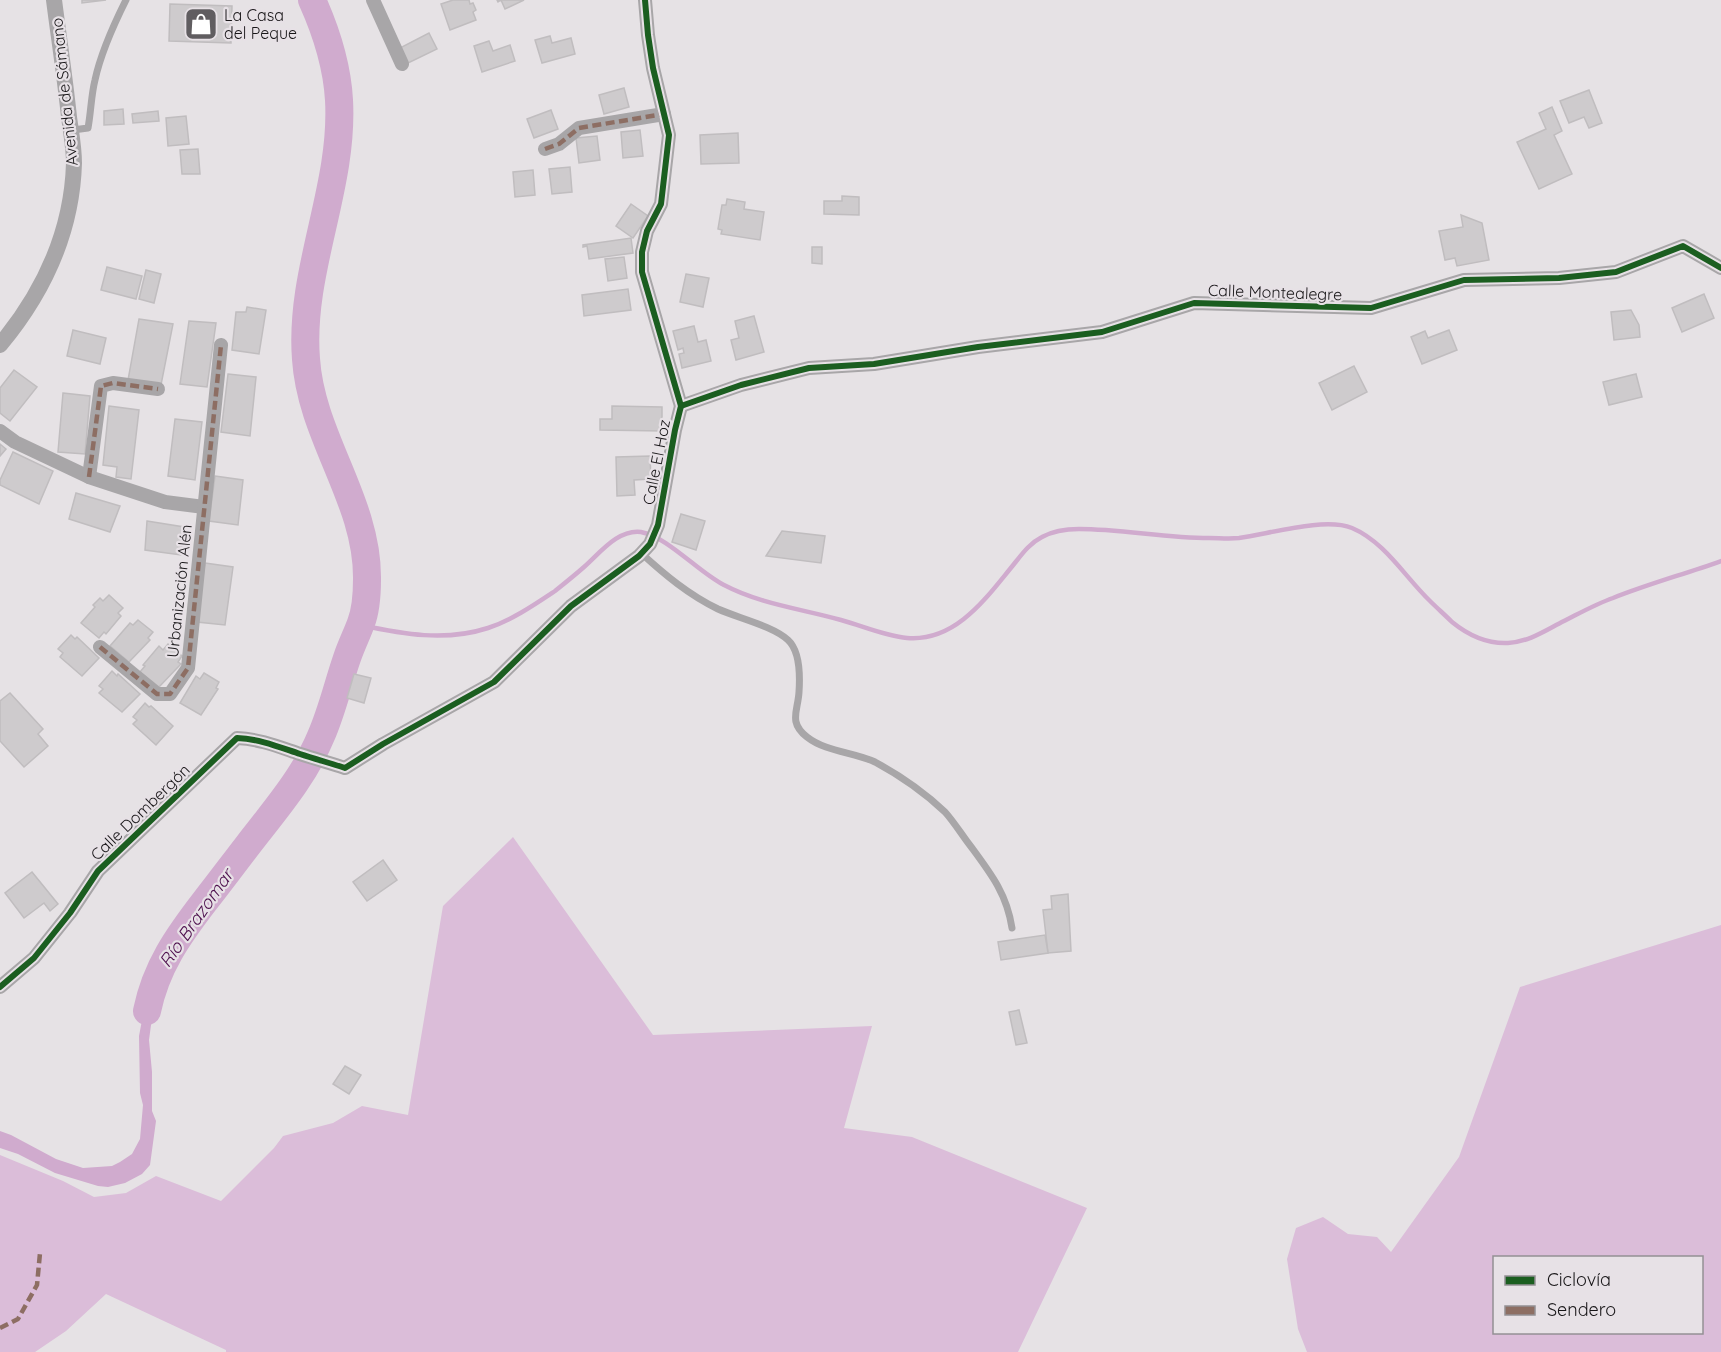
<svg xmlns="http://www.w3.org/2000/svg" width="1721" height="1352" font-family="Quicksand,sans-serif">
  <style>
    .forest { fill: #dbbdd9; fill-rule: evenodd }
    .water { fill: #d0abce }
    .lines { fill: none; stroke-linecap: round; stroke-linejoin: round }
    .stream { stroke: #d0abce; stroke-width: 4.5 }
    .river { stroke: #d0abce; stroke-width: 28 }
    .building { fill: #cecbcd; stroke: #c0bdbf; stroke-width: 1.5 }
    .service { stroke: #a8a6a8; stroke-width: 7 }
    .minor { stroke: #a8a6a8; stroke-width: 14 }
    .tertiary { stroke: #a8a6a8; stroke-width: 16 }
    .quiet { stroke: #8d6e63; stroke-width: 4.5; stroke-dasharray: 9 4.5; stroke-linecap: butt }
    .cycleway-casing { stroke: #e7e1e6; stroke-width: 10 }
    .cycleway { stroke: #1b5e20; stroke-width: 6 }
    .labels { text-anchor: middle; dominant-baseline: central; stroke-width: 4.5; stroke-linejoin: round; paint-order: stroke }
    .poi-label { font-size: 16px; fill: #181618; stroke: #e7e1e6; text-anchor: start }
    .street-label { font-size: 16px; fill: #181618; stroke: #e7e1e6 }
    .water-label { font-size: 18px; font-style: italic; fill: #4d0f4d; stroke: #e7e1e6 }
  </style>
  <rect width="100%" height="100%" fill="#e6e2e5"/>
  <g class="forest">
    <polygon points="513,837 653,1035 872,1026 844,1128 912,1137 1087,1208 1018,1352 226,1352 226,1350 106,1294 66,1331 35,1352 0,1352 0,1155 63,1181 94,1197 126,1193 156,1176 221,1201 274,1148 283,1136 333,1123 362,1106 408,1115 443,906"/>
    <path d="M1721,925V1352H1307L1298,1329L1287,1259L1296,1228L1323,1217L1348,1234L1377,1237L1391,1252L1459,1157L1520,987ZM1494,1258H1702V1332H1494Z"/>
  </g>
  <polygon class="water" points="158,973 149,1040 152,1072 152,1111 156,1121 150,1165 142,1174 125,1183 108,1187 98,1186 55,1173 18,1154 0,1148 0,1131 11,1135 56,1159 83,1168 112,1166 120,1162 132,1154 140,1139 143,1105 140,1093 139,1036 146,999"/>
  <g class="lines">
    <path class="stream" d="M360,625C403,634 445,642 488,628C512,620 534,605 555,591C565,583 575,575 584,567C600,553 618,529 641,532C668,537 698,572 724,585C760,604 802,609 841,620C863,626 885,636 907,638C954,642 984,601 1010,569C1020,557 1028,544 1042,537C1053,531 1067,529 1079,529C1122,529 1165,538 1209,538C1219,538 1229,539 1239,538C1269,534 1324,517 1352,528C1385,542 1405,577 1430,601C1437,608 1445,615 1452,622C1468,635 1487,644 1508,643C1529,642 1546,630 1564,621C1580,613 1596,604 1613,598C1648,584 1685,574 1721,561"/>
    <path class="river" d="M147,1011C156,967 178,936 205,901C220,882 234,863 248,845C275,810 304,777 321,736C332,711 338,684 347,658C351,646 357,634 361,623C366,610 367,593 367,579C368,501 311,437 306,359C299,271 344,188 339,100C337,65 326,31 312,0"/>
  </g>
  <g class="building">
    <polygon points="82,0 106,0 82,3"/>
    <polygon points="453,0 469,0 470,4 473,3 476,10 473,12 476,20 450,30 441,4"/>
    <polygon points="497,0 524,0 505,9 501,0 498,2"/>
    <polygon points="170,4 232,6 231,43 169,41"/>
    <polygon points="429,33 437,49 406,64 398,49"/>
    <polygon points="550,36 552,43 571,38 575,54 542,63 535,40"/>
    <polygon points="489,41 493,51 510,45 515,61 482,72 474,46"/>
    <polygon points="624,88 629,107 604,114 599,95"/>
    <polygon points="1589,90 1602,123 1589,128 1584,117 1569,123 1560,101"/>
    <polygon points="1552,107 1562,131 1554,135 1572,174 1539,189 1517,142 1546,129 1539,113"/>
    <polygon points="123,109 124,124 104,125 104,111"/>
    <polygon points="551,110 558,129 534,138 527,119"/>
    <polygon points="158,111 159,121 133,123 132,114"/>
    <polygon points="186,116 189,144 168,146 166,118"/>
    <polygon points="640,130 643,156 623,158 621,132"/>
    <polygon points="738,133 739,163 701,164 700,135"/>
    <polygon points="597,136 600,160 579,163 576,138"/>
    <polygon points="198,149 200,174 182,174 180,150"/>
    <polygon points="570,167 572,192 552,194 549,169"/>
    <polygon points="533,170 535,195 515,197 513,172"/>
    <polygon points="842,196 859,197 859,215 824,214 824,201 842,201"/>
    <polygon points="727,199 745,202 744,209 764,212 760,240 721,234 722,230 718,229 722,205 726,205"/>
    <polygon points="631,204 648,216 633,238 616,226"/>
    <polygon points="1461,215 1482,223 1489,260 1457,266 1455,258 1445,260 1439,231 1463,227"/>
    <polygon points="631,238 633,253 589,259 587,246 583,247 583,245"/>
    <polygon points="812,247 822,247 822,264 812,263"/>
    <polygon points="624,257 627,278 608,281 605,259"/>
    <polygon points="107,267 142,276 136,299 101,290"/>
    <polygon points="146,270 161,274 154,303 139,299"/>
    <polygon points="686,274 709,278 703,307 680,302"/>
    <polygon points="628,289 631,310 584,316 582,295"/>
    <polygon points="1704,294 1714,318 1682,332 1672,308"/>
    <polygon points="247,307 266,310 259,354 232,350 236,312 246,312"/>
    <polygon points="1631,310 1639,325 1640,337 1614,340 1611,312"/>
    <polygon points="754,316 764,352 736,360 731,340 739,338 735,321"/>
    <polygon points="139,319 173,324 161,385 128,380"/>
    <polygon points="189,321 216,323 207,387 180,384"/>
    <polygon points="694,326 698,342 706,340 711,361 682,368 679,354 684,353 683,348 678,350 673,331"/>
    <polygon points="73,330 106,338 100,364 67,356"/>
    <polygon points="1449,330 1457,350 1422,364 1411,337 1425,331 1428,338"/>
    <polygon points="1354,366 1367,392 1332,410 1319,383"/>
    <polygon points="14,370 37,387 10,421 0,413 0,388"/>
    <polygon points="228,374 256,377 250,436 221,432"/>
    <polygon points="1636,374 1642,397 1609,405 1603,382"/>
    <polygon points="63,393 90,396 85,454 58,452"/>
    <polygon points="109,406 139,410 131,479 116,477 117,467 103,465"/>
    <polygon points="612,406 662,407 662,431 600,430 600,419 612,419"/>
    <polygon points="175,419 202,422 195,480 168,476"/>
    <polygon points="0,444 6,449 0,456"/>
    <polygon points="13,452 53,471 39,504 0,485 0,480"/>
    <polygon points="650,456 651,479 634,480 635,495 617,496 616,457"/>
    <polygon points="215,476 243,480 238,525 209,521"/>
    <polygon points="76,493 120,506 110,532 69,519"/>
    <polygon points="681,514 705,521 696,550 672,542"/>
    <polygon points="147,521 184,527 181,555 145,550"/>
    <polygon points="782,531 825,536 821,563 766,556"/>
    <polygon points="205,563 233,567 225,625 197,622"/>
    <polygon points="109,595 123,608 118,613 121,616 106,634 104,632 99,638 81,623 95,607 93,605 100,598 103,601"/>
    <polygon points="138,620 153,632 148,638 150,640 129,662 110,646 130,623 133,625"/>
    <polygon points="71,635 75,639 77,637 99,658 82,676 60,657 63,653 58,649"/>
    <polygon points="168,644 182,656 178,662 181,664 159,687 140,672 145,666 143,665 159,646 163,650"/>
    <polygon points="112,671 117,676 118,674 140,694 122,712 99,693 103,689 99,686"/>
    <polygon points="204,673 219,682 216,688 218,689 201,715 180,703 196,676 200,679"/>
    <polygon points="354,674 371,678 364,703 347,698"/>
    <polygon points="10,693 43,729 38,734 48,746 24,767 0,741 0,701"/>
    <polygon points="145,703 149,707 151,706 173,726 156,745 133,724 137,720 133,717"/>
    <polygon points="383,860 397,880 367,901 353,882"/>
    <polygon points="32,872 58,904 50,911 44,903 24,918 5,893"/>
    <polygon points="1068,894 1071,951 1048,953 1043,910 1052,909 1051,896"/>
    <polygon points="1045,935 1048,953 1001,960 998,942"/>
    <polygon points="1019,1010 1027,1043 1016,1045 1009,1012"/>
    <polygon points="345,1066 361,1075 349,1094 333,1084"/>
  </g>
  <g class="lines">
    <g class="service">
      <path d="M73,130L88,128C91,112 91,96 95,80C101,52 113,26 126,0"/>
      <path d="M641,553C665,575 689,595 718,609C738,618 773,626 788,640C800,651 800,677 799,692C798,711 788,722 807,737C826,752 854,752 875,762C899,775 925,793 945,812C955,823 963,837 972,848C992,875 1007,895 1012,928"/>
    </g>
    <g class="minor">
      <polyline points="373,0 402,64"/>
      <polyline points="545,149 559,144 579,128 664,114"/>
      <polyline points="681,406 741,385 809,368 874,364 978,347 1102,332 1194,303 1371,308 1464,280 1559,278 1616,272 1683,246 1721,268"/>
      <polyline points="0,431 15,442 89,477 165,502 204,507"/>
      <polyline points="89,477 101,386 113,383 158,389"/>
      <polyline points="100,647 157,694 170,694 188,668 221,345"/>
      <path d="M0,987L34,958L70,913L98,871L237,738C260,739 279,747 300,754C315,759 330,763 345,768L383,744L494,682L571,606L639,556L650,544L658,525L675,430L681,406L642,272V252L647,231L661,204L669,135L653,68L648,35L645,0"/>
    </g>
    <path class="tertiary" d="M0,345C44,292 72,232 74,163C74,148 71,132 69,117C65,78 59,39 54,0"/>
    <g class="quiet">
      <polyline points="545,149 559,144 579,128 664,114"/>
      <polyline points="89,477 101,386 113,383 158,389"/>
      <polyline points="100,647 157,694 170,694 188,668 221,345"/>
      <polyline points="0,1328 18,1319 37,1285 40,1253"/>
    </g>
    <g class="cycleway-casing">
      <g id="cycleway">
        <polyline points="681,406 741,385 809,368 874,364 978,347 1102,332 1194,303 1371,308 1464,280 1559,278 1616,272 1683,246 1721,268"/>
        <path d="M0,987L34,958L70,913L98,871L237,738C260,739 279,747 300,754C315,759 330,763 345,768L383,744L494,682L571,606L639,556L650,544L658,525L675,430L681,406L642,272V252L647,231L661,204L669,135L653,68L648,35L645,0"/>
      </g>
    </g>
    <use href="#cycleway" class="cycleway"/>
  </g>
  <defs>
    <g id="shop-square" transform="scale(1.725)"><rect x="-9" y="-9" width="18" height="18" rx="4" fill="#605d60" stroke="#e7e1e6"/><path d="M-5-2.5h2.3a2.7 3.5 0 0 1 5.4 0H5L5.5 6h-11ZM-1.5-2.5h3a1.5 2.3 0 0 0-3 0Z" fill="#fff"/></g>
  </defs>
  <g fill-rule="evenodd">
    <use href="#shop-square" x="201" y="24"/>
  </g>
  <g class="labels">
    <g class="poi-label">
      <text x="224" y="15">La Casa<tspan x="224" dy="18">del Peque</tspan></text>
    </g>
    <g class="street-label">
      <text transform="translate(64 92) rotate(-96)">Avenida de Sámano</text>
      <text transform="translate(1275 292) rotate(2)">Calle Montealegre</text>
      <text transform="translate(656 462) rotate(-79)">Calle El Hoz</text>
      <text transform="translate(179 591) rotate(-84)">Urbanización Alén</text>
      <text transform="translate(140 812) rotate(-44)">Calle Dombergón</text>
    </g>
    <g class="water-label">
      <text transform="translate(196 918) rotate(-55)">Río Brazomar</text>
    </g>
  </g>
  <rect x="1493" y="1256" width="210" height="78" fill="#e7e1e6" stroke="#949094" stroke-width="1.5"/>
  <rect x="1505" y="1276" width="30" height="9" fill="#1b5e20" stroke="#949094" stroke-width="1.5"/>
  <text x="1547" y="1286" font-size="18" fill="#181618">Ciclovía</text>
  <rect x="1505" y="1306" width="30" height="9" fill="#8d6e63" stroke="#949094" stroke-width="1.5"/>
  <text x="1547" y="1316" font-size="18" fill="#181618">Sendero</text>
</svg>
